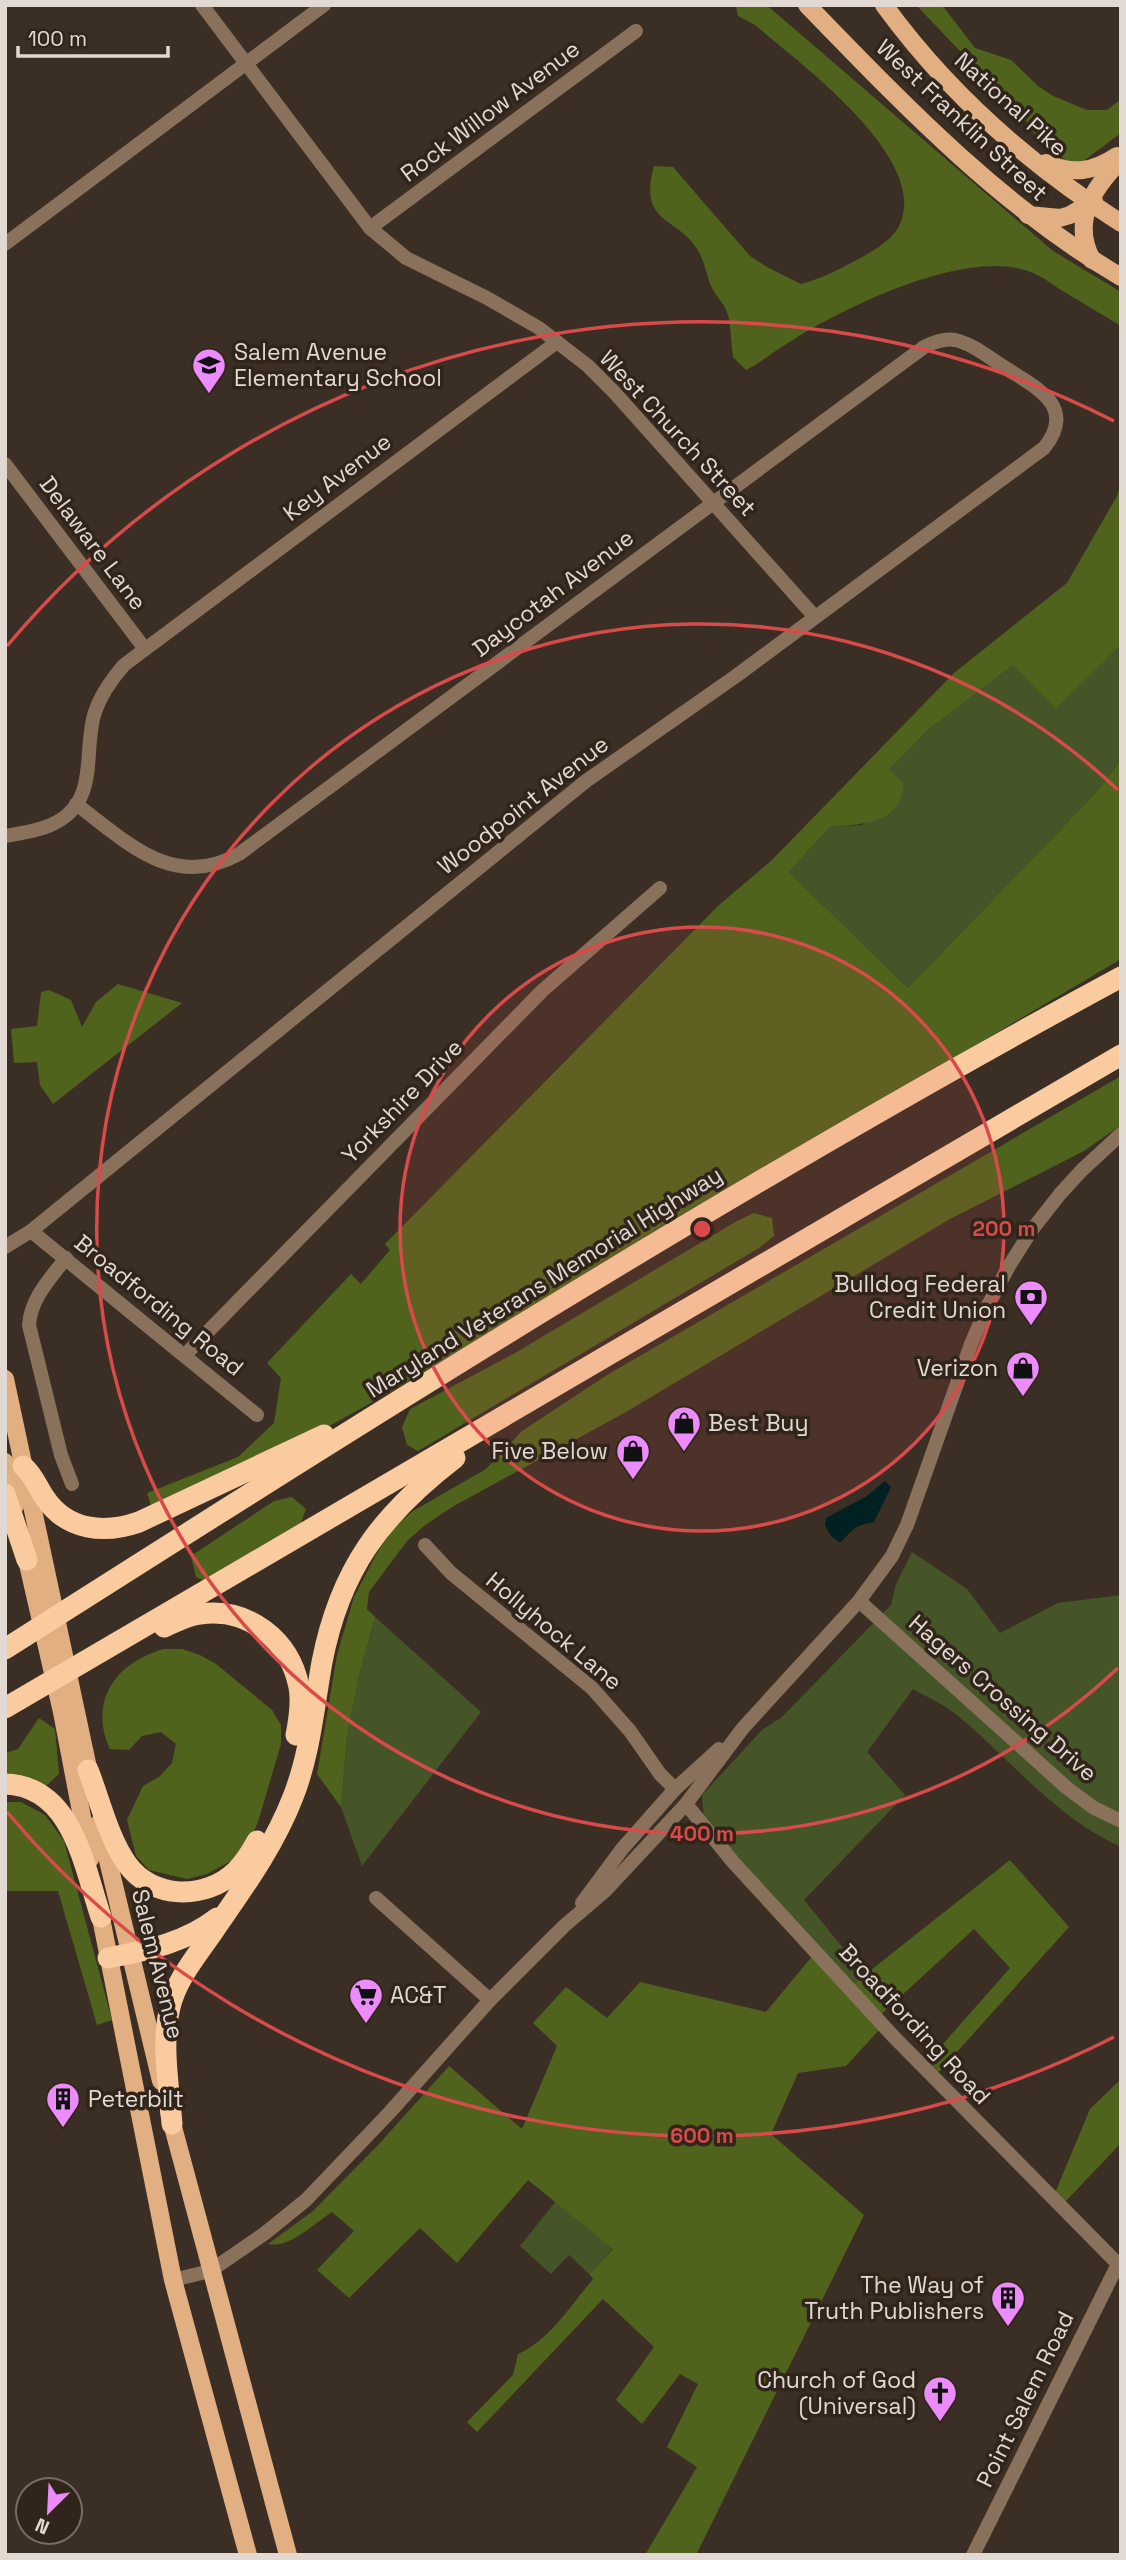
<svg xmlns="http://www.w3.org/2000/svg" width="1126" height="2560" font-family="'Space Grotesk',sans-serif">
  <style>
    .green { fill: #465527 }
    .forest { fill: #4f631d }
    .water { fill: #002122 }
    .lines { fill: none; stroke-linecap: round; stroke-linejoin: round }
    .minor { stroke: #89715b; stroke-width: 14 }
    .major { stroke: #e1af82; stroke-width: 18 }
    .highway { stroke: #facb9f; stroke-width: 21 }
    .ring { fill: none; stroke: #d84b4a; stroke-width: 3.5 }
    .labels { text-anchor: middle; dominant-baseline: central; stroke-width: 7; stroke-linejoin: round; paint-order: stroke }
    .street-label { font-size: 23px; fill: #e1d9d2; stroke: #31251b }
    .poi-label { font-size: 23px; fill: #e1d9d2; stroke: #31251b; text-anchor: end }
    .centre { fill: #d84b4a; stroke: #31251b; stroke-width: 3.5 }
    .ring-label { font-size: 21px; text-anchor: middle; font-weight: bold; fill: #d84b4a; stroke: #31251b; stroke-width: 7; stroke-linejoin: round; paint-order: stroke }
  </style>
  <rect width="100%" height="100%" fill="#3b2f25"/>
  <g class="green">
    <polygon points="1121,645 1121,760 1091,798 908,988 789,872 830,827 863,825 888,771 928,730 1013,665 1056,708"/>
    <path d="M912,1552L967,1589L1000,1633L1058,1603L1121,1595V1847C1056,1818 1009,1758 956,1714C943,1704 927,1697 913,1689L867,1752L905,1795L804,1900L865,1975L846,1989L705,1834L702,1795L762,1730L782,1717L891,1605L896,1584Z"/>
    <polygon points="375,1617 481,1712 362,1866 341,1807 347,1736 359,1676"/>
    <polygon points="556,2201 613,2248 589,2274 569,2255 551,2274 520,2246"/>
  </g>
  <g class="forest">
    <path d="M736,5H764L770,8L1053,251L1121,292V326C1101,314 1081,302 1061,290C1052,284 1043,277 1033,273C971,246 850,305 796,338C778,348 764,361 746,370L733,357C731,344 731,331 729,319C726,303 717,299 711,286C707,276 705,264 700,254C680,215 637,227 654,166L673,167L750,256L767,267L801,284C821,279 837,270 855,261C869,253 889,243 898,228C935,161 798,62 755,25L738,16Z"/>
    <polygon points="916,5 942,5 975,48 1011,60 1038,86 1053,96 1087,110 1107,110 1121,99 1121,133 1074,168 1034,133 1023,117"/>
    <path d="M1121,483V645L1056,709L1013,665L928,730L889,770L903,783C904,823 861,825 830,827L789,872L908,988L1091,798L1121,760V959L385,1395L297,1444L153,1512L147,1493L238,1457L274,1423L281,1378L267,1363L351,1274L361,1284L390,1250L385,1244L718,906L772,860L954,673L1067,583L1117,496Z"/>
    <polygon points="118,984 182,1003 53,1104 40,1085 37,1062 14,1063 11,1029 37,1026 41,992 49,990 71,1000 82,1027 96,1002"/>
    <polygon points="1121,1076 1121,1125 1084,1151 950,1219 626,1412 452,1507 424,1526 407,1541 369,1592 367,1609 375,1617 359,1676 347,1736 341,1807 317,1774 337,1655 354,1597 378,1551 394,1528 413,1511 486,1469 522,1431 607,1375"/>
    <polygon points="754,1213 772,1218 774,1236 759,1248 418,1451 407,1445 402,1427 410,1409 515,1353 737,1221"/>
    <polygon points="292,1497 306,1509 300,1526 204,1581 196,1577 191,1556 274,1501"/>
    <path d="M164,1649H182L200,1655L216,1664L272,1710L281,1725V1744L258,1822L250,1840L240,1856L207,1874L187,1879L149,1870L136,1856L127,1820L143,1786L159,1777L172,1763L176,1744L161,1732L142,1736L129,1750L110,1749C88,1701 116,1662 164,1649Z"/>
    <polygon points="39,1718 55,1729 59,1774 45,1787 5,1779 5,1753 18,1749"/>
    <polygon points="5,1802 21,1802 45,1815 64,1841 112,2020 97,2025 58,1891 5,1891"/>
    <path d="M1010,1860L1069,1927L939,2072L928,2061L1010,1968L974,1929L875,2020L881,2028L846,2066L798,2073L771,2134L864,2215L696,2555H645L697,2467L667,2447L698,2384L680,2374L642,2424L616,2400L654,2347L603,2299L477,2432L467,2422L513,2375L518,2354C550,2340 571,2305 593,2279L589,2274L613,2249L528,2180L457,2263L420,2228L349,2298L317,2270L354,2231L332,2212C315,2223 289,2249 268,2244L313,2211L379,2144L449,2066L522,2129L557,2046L533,2023L566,1987L607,2018L640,1982L766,2012L814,1954L847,1989Z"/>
    <polygon points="1121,2079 1121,2143 1065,2202 1055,2193 1090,2109"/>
  </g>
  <path class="water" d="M885,1481L891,1487L874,1522C853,1526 854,1529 840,1543L830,1535L825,1525L826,1518L867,1496Z"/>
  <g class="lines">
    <g class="minor">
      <polyline points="202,5 370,228 406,258 487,298 539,328 588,366 614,392 815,617"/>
      <polyline points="370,228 636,31"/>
      <polyline points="5,244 324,5"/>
      <polyline points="5,464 145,649"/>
      <path d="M5,836C21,833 39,831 53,824C101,801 82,750 95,712C101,694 111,680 124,665L557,342"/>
      <polyline points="31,1231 257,1415"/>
      <path d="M5,1247L31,1231L586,781L736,676L1044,448C1078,406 1035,387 1004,367C988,357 973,344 955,340C944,338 934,342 924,347L239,854C173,891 127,842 76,804"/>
      <path d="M66,1258C50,1279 31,1298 29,1325L61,1455L72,1484"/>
      <polyline points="185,1355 542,991 660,888"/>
      <polyline points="425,1545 451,1573 592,1688 630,1731 660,1774 675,1789"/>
      <polyline points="859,1601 1067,1788 1094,1808 1121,1821"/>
      <polyline points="686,1804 733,1862 893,2036 1121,2267"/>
      <polyline points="376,1898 490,2000"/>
      <polyline points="582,1903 622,1849 675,1789 719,1749"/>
      <polyline points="173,2280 210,2271 264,2234 306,2200 390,2112 490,2000 564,1926 605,1891 686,1804 743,1728 859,1601 892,1556 907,1525 971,1344 986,1309 1009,1266 1031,1231 1060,1194 1082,1170 1121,1134"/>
      <polyline points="973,2555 1118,2264"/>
    </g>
    <g class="major">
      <path d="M807,5C904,105 1000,206 1121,277"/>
      <path d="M884,5C948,93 1030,165 1121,223"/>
      <path d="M1046,163C1073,175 1093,172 1117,156"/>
      <polyline points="1028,215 1060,218 1070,215 1094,201"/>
      <path d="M1092,260C1071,221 1093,188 1121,160"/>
      <polyline points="5,1379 91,1782"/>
      <polyline points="5,1462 15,1506"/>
      <polyline points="24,1547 62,1712 90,1859"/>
      <polyline points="99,1823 161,2081"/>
      <polyline points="98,1903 173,2280 248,2555"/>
      <polyline points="169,2112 288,2555"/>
    </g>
    <g class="highway">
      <path d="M23,1466C35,1477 36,1485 45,1498C67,1531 105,1534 139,1522L324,1435"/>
      <polyline points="5,1494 27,1560"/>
      <path d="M164,1627C176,1622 188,1615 200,1614C248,1607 290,1640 299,1687C302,1703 299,1720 296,1735"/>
      <path d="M5,1649C371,1416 739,1183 1121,977"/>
      <polyline points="5,1708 1121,1055"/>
      <path d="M88,1770C100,1800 108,1837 127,1864C152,1899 205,1901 236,1871C245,1862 251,1852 257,1841"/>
      <path d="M5,1784C73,1786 84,1867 101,1917"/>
      <path d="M108,1958C147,1950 185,1943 217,1918"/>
      <path d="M172,2124C169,2086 161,2044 170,2007C177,1978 198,1954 215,1929C244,1887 274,1846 293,1797C310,1754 314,1707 322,1662C340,1569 381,1515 455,1458"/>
    </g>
  </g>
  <circle cx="702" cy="1229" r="302" fill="#d84b4a" fill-opacity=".12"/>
  <g class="ring">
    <circle cx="702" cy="1229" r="302"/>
    <path d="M1118 1668A605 605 0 1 1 1118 790"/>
    <path d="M1114 2037A907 907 0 0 1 7 1812M7 646A907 907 0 0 1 1114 421"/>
  </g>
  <defs>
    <g id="school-pin" transform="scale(1.75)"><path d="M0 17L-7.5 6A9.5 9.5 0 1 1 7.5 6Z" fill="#ec8cfb" stroke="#31251b"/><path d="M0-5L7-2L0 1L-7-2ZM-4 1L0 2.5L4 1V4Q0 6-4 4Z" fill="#111"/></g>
    <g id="bank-pin" transform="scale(1.75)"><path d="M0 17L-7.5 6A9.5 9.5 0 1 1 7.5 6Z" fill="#ec8cfb" stroke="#31251b"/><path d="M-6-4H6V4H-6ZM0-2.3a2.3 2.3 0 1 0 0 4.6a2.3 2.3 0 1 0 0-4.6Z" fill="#111"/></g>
    <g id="shop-pin" transform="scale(1.75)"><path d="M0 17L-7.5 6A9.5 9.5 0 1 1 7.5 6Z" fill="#ec8cfb" stroke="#31251b"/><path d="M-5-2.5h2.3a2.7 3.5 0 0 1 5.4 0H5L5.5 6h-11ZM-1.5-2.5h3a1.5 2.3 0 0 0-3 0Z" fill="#111"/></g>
    <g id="supermarket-pin" transform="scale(1.75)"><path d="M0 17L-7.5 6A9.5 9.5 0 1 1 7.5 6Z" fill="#ec8cfb" stroke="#31251b"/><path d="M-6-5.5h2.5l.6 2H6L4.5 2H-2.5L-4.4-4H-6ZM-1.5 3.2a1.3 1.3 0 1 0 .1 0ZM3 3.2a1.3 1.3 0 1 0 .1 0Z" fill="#111"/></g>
    <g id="building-pin" transform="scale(1.75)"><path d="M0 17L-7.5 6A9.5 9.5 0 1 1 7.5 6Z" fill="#ec8cfb" stroke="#31251b"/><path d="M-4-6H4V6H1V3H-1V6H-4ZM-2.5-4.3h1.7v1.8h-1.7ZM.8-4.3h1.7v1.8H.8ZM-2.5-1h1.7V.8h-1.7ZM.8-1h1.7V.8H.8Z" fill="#111"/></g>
    <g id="church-pin" transform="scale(1.75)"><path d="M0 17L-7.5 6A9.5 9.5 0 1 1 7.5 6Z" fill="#ec8cfb" stroke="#31251b"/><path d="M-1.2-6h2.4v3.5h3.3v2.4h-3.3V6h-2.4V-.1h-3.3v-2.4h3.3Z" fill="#111"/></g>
  </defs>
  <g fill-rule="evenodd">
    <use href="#school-pin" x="209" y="365"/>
    <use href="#bank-pin" x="1031" y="1297"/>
    <use href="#shop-pin" x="1023" y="1368"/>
    <use href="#shop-pin" x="684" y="1423"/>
    <use href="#shop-pin" x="633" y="1451"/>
    <use href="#supermarket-pin" x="366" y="1995"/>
    <use href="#building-pin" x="63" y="2099"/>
    <use href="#building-pin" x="1008" y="2298"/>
    <use href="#church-pin" x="940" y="2393"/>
  </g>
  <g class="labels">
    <g class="street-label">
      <text transform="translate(1011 104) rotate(42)">National Pike</text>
      <text transform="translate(490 111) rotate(-37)">Rock Willow Avenue</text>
      <text transform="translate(962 120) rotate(43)">West Franklin Street</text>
      <text transform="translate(678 433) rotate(47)">West Church Street</text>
      <text transform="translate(337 477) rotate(-37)">Key Avenue</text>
      <text transform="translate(93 543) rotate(53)">Delaware Lane</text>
      <text transform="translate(553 593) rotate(-37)">Daycotah Avenue</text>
      <text transform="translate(523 805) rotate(-38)">Woodpoint Avenue</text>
      <text transform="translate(402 1101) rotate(-46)">Yorkshire Drive</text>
      <text transform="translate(544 1282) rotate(-32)">Maryland Veterans Memorial Highway</text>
      <text transform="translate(159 1305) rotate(39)">Broadfording Road</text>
      <text transform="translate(554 1631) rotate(40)">Hollyhock Lane</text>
      <text transform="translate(1003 1698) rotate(41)">Hagers Crossing Drive</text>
      <text transform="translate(158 1964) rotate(76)">Salem Avenue</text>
      <text transform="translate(915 2024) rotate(47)">Broadfording Road</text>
      <text transform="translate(1025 2399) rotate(-64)">Point Salem Road</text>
    </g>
    <g class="poi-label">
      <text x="234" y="352" text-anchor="start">Salem Avenue<tspan x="234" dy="26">Elementary School</tspan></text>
      <text x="1006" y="1284">Bulldog Federal<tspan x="1006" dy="26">Credit Union</tspan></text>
      <text x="998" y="1368">Verizon</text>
      <text x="708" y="1423" text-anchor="start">Best Buy</text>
      <text x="608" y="1451">Five Below</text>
      <text x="390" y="1995" text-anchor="start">AC&amp;T</text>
      <text x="88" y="2099" text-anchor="start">Peterbilt</text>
      <text x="984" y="2285">The Way of<tspan x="984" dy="26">Truth Publishers</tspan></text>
      <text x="916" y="2380">Church of God<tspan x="916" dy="26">(Universal)</tspan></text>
    </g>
  </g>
  <circle cx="702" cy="1229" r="10" class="centre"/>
  <g class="ring-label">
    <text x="1004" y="1236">200 m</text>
    <text x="702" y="1841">400 m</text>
    <text x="702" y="2143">600 m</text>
  </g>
  <rect width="1126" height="2560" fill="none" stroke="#e1d9d2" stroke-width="14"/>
  <g transform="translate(49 2511) rotate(204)"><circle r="33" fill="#31251b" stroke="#776d64" stroke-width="2"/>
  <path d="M0-5L12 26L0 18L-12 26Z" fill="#ec8cfb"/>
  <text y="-10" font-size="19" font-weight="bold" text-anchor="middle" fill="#e1d9d2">N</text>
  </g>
  <path d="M18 46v10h150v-10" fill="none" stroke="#e1d9d2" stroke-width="3.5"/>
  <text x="28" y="46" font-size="21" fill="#e1d9d2" stroke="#31251b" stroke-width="5" paint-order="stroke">100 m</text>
</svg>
